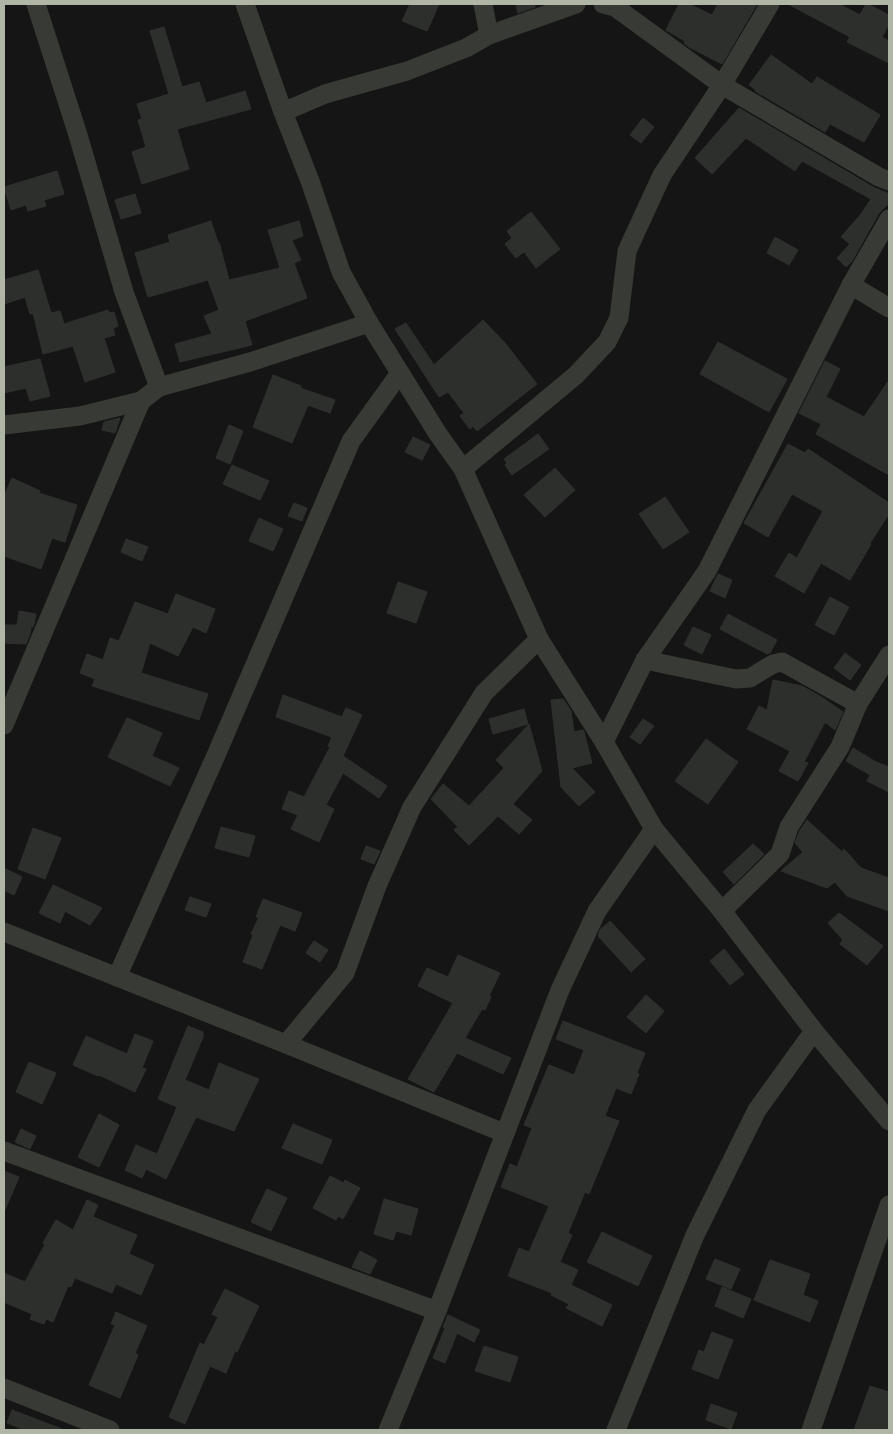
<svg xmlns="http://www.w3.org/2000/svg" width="893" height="1434" font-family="Signika,sans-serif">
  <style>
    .building { fill: #2d2f2c; stroke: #2f312e }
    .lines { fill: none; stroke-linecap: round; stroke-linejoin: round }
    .minor { stroke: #383a35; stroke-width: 19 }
  </style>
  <rect width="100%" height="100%" fill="#141514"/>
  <g class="building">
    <polygon points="410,4 439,4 427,31 402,21"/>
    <polygon points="523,4 535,4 535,7 518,13 516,6"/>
    <polygon points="679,4 689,4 712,15 718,4 757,4 722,64 689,47 684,43 685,41 666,30"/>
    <polygon points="788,4 839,4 860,15 866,4 868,4 889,15 889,24 882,37 889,41 889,63 847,42 850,37"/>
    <polygon points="164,27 182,87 199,82 206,103 245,91 251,109 177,129 189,169 142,184 132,152 146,147 138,120 142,119 137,104 169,94 150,31"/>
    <polygon points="771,55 812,84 817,77 880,115 864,142 830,124 825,132 755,91 756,90 749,85"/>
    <polygon points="739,108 873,187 889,194 889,203 879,213 852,261 846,267 837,258 850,244 841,237 861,214 871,199 802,161 795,171 746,138 712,174 695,158"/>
    <polygon points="643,118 654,127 641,143 630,135"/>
    <polygon points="57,171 64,194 44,200 46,206 28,211 26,205 11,210 4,187"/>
    <polygon points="135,194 141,213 121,219 115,200"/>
    <polygon points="531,212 560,249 536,268 524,252 516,258 505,244 512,238 507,231"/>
    <polygon points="211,221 218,243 219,242 229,280 280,268 268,230 299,221 303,236 292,240 301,260 294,263 307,298 245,321 252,345 180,362 175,344 212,334 204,316 219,310 208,280 148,297 135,253 170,242 168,235"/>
    <polygon points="775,237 798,250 789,265 767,253"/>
    <polygon points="38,270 51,313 60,311 64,324 108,310 109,313 114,312 118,326 113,328 115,335 104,338 115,372 85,382 73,346 43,354 33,313 30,314 25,297 4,304 4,280"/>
    <polygon points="483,320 505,343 537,384 477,431 473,426 470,429 460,416 464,413 448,392 439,397 395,329 406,323 434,365"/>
    <polygon points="718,342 787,379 769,412 700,374"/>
    <polygon points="40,359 50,396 30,401 26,388 4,393 4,367"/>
    <polygon points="825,361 840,369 826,397 864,417 889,380 889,475 816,434 821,424 799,413"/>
    <polygon points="273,375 301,386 300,388 335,400 330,413 308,405 292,443 253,427"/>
    <polygon points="120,418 115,433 102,430 104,422"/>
    <polygon points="229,425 243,431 230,464 216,458"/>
    <polygon points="538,434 549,449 512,475 505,465 507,463 504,459"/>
    <polygon points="413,437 430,445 422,460 405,452"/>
    <polygon points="788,444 805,453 808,449 889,503 889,514 870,543 871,544 850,580 821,563 804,593 775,576 789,553 797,558 823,511 792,494 768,537 744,523"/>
    <polygon points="232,465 269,481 260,500 223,484"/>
    <polygon points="555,468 575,490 545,517 524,495"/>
    <polygon points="12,478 40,491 39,493 77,505 65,542 52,538 41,569 4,556 4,496"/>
    <polygon points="665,497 689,532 663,549 639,514"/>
    <polygon points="294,503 307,508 302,521 288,516"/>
    <polygon points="259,518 283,529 273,551 249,541"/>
    <polygon points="126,539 148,547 142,561 121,552"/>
    <polygon points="718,574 732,580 725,598 710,591"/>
    <polygon points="398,582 427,592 416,623 387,613"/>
    <polygon points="176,594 215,609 206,633 193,627 178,656 150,643 141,673 208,694 199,720 92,686 95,679 80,673 87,654 103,660 110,638 119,641 135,602 168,614"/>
    <polygon points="830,597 849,607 834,635 815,625"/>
    <polygon points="19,611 36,614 34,624 33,627 31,627 30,634 26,644 4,643 4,625 17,625"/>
    <polygon points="728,614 777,640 770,653 767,654 720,629"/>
    <polygon points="693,627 711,635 702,654 684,645"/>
    <polygon points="845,653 861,665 850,680 834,668"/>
    <polygon points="773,680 802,686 823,698 843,712 835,730 825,722 804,762 808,763 798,781 779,771 790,751 747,729 759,706 767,710"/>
    <polygon points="283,695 342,717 346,708 362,715 343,756 387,786 379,798 343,773 326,805 334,809 319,842 291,829 298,815 282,809 289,791 304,797 330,747 328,746 332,737 276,717"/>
    <polygon points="563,699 571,711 574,732 583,730 584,732 592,763 572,768 595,792 579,806 561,787 551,700"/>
    <polygon points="524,709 528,724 493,734 489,719"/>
    <polygon points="127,718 162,733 152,756 179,768 170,786 108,757"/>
    <polygon points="643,719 654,726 640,744 630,737"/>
    <polygon points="529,724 542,771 513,804 532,820 519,834 498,816 469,845 454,830 458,827 431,799 443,784 469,806 504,768 496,760"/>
    <polygon points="706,739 738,762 708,804 675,781"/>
    <polygon points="853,748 876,762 889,767 889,792 867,781 870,775 846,761"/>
    <polygon points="807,820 842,852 844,849 861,868 889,878 889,911 847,896 835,882 827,888 781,871 803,852 795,843 799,832"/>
    <polygon points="221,827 255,836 249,857 215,848"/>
    <polygon points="33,828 61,838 45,879 18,869"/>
    <polygon points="753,844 764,854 734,884 723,872"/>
    <polygon points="366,846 380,851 374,864 361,859"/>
    <polygon points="4,868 22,877 14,895 4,890"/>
    <polygon points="53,885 102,908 90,925 65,911 60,923 39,913"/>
    <polygon points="190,897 211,904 206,917 185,910"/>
    <polygon points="263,899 302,913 295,931 280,925 262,969 243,962 253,935 251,934 259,917 256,917"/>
    <polygon points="839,913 883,946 867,965 840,944 843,940 828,923"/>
    <polygon points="610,921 645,959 631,972 598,936 600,930"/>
    <polygon points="314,941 328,950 320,962 306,953"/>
    <polygon points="724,949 744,974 730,985 710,961"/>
    <polygon points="458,955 500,973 489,996 491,997 485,1010 482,1009 465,1038 511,1058 503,1074 457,1053 434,1092 408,1079 453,1003 418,986 427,968 448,977"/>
    <polygon points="646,995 664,1011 646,1033 627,1017"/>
    <polygon points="563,1021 645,1053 637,1073 639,1074 631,1094 616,1088 605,1116 619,1121 589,1194 585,1192 568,1233 572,1235 560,1262 578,1270 571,1285 612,1305 602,1326 566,1308 569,1304 551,1295 552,1293 508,1276 519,1248 529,1252 549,1206 501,1187 510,1164 517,1167 532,1128 524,1125 549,1065 574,1075 584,1050 556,1039"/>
    <polygon points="188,1026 203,1032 203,1037 185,1080 209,1090 219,1063 259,1079 234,1131 196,1117 166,1179 146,1169 142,1178 125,1170 136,1145 157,1154 177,1107 158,1099"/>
    <polygon points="135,1034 153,1041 142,1068 146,1069 135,1092 99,1075 98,1076 73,1065 86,1036 127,1054"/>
    <polygon points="29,1062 56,1073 42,1104 16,1092"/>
    <polygon points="99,1114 119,1125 99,1167 78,1157"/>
    <polygon points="293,1124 332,1140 322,1164 282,1148"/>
    <polygon points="21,1129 36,1136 30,1149 15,1142"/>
    <polygon points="4,1171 19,1177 4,1212"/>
    <polygon points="330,1176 344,1183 345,1180 360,1188 343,1219 338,1216 336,1220 313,1208"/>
    <polygon points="267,1189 287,1198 271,1231 251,1222"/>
    <polygon points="384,1199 418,1209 411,1235 396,1231 393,1240 374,1234"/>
    <polygon points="87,1200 98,1205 93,1217 137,1235 129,1254 154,1265 141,1295 116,1284 112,1293 75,1278 71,1287 68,1286 53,1322 46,1319 44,1324 30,1319 32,1314 4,1302 4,1273 25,1282 45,1244 43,1243 56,1220 73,1230"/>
    <polygon points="602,1232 652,1256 638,1286 587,1262"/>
    <polygon points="360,1251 377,1260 370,1274 352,1267"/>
    <polygon points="715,1259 740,1269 731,1289 706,1279"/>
    <polygon points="770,1260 810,1274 803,1295 818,1301 810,1322 754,1300"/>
    <polygon points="722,1287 751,1299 743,1318 715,1306"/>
    <polygon points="225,1289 259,1306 237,1352 235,1351 226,1373 210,1366 185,1424 169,1417 200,1343 204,1345 218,1317 212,1314"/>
    <polygon points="116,1312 147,1326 135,1353 138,1355 120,1398 89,1385 115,1325 111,1324"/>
    <polygon points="448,1315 480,1330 474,1342 457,1333 445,1363 433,1358 445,1328 443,1327"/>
    <polygon points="712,1332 733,1340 718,1379 692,1369 699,1350 704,1352"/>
    <polygon points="484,1346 518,1357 510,1382 475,1371"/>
    <polygon points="870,1386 889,1392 889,1430 854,1430"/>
    <polygon points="711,1404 737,1413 731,1429 706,1420"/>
    <polygon points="12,1410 62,1429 62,1430 25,1430 7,1423"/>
  </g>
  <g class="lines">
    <g class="minor">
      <polyline points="36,4 78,135 124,292 159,387"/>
      <polyline points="245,4 283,112 310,181 341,272 369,323 438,434 463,469 539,639 604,742 654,829 722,911 814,1031 889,1121"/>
      <polyline points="483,4 489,35"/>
      <polyline points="603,4 615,7 722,85 879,177 889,181"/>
      <polyline points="283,112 325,94 407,71 466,48 489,35 576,4"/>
      <polyline points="851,285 889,308"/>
      <polyline points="4,425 80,416 141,401"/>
      <polyline points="463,469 576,375 607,342 619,318 627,251 662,175 722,85 770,4"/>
      <polyline points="645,660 736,679 750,678 773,664 782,662 858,704"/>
      <polyline points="4,725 141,401 159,387 250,362 369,323"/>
      <polyline points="604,742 645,660 707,571 851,285 889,219"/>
      <polyline points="722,911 780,854 789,827 840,747 858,704 889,655"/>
      <polyline points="4,932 286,1044 504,1133"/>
      <polyline points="117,977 217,753 351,441 400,373"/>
      <polyline points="286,1044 345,973 377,886 412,807 484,693 539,639"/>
      <polyline points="4,1151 437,1311"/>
      <polyline points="4,1388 110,1430"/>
      <polyline points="388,1430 437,1311 560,990 597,911 654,829"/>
      <polyline points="616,1430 695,1235 757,1110 814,1031"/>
      <polyline points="811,1430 889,1205"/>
    </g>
  </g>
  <rect width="893" height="1434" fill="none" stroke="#b0b6a6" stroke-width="10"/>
</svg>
